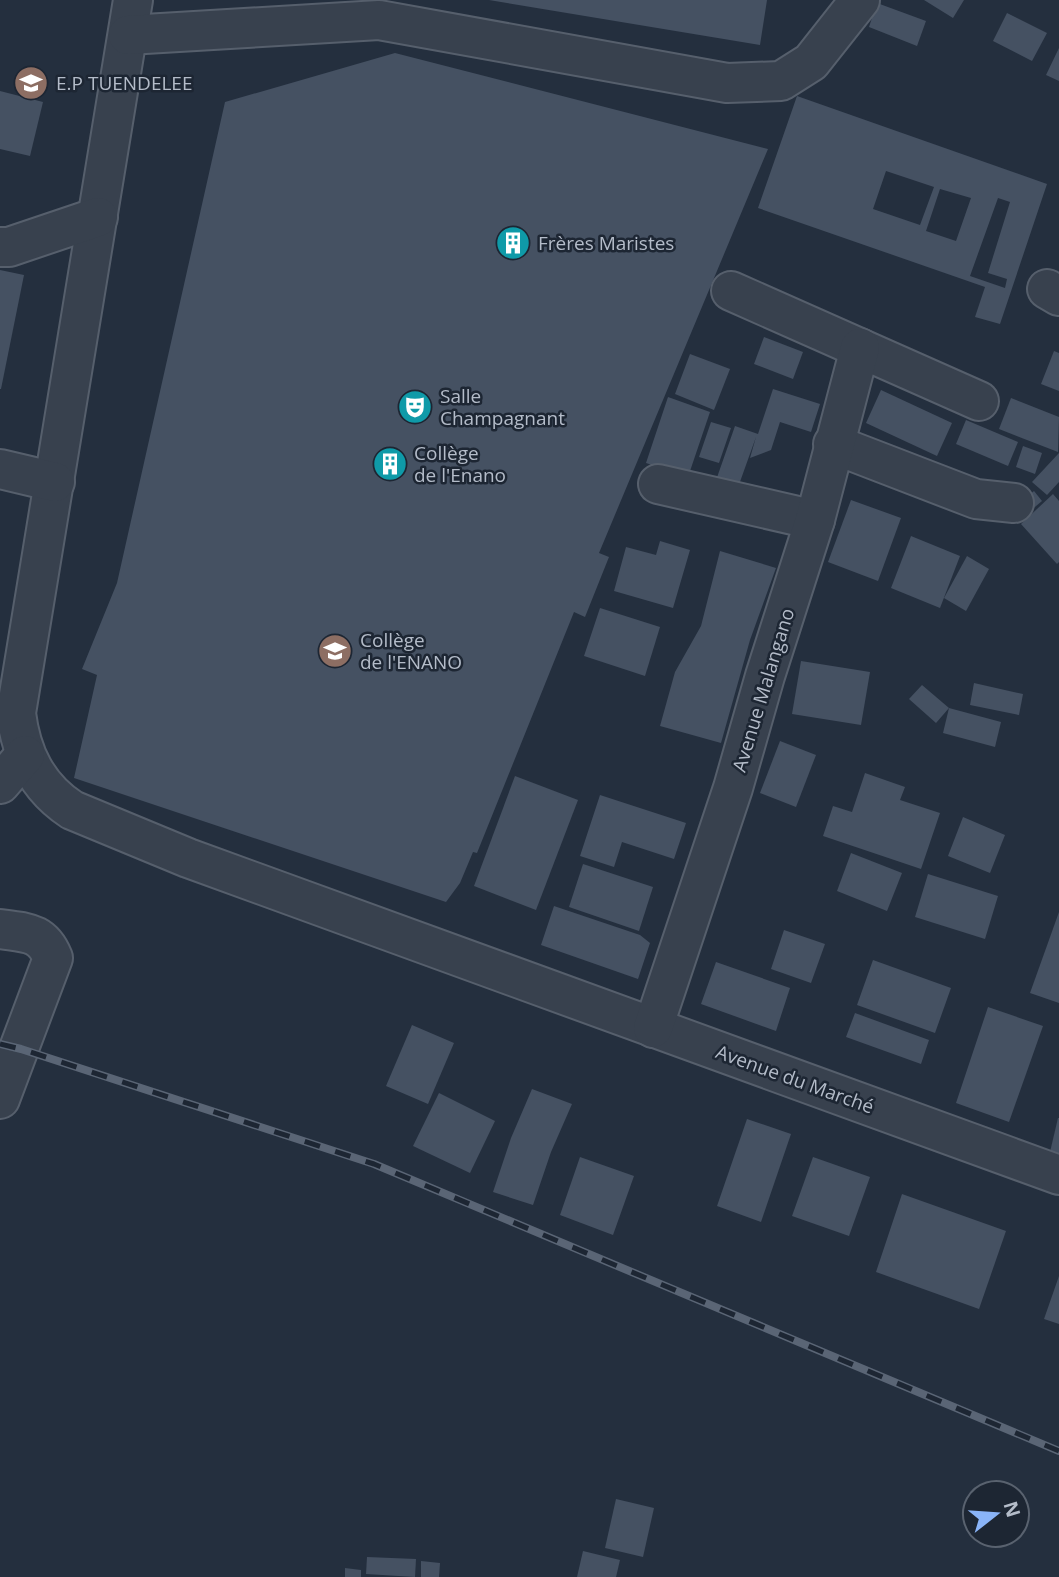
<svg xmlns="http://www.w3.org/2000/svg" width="1059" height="1577" font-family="'Open Sans',sans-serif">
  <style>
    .building { fill: #455162; fill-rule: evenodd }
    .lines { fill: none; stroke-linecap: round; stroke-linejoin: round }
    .minor-casing { stroke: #565f6c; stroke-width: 42 }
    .minor { stroke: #38414e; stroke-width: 38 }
    .rail-casing { stroke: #5a6575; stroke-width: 8 }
    .rail { stroke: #1d2633; stroke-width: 5; stroke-dasharray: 16; stroke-linecap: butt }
    .labels { text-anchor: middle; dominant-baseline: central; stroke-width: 5; stroke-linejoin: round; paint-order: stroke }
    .poi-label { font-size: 19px; fill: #b4bcc9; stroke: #1d2633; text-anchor: start }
    .street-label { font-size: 19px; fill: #b4bcc9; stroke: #1d2633 }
  </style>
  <rect width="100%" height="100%" fill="#242f3e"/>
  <g class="building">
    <polygon points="489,0 767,0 760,45"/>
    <polygon points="924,0 964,0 953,18"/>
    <polygon points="877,3 926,21 917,46 869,27"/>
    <polygon points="1007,13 1047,33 1032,61 993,41"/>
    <polygon points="1059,48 1059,81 1046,75"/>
    <polygon points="395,53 768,149 599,553 609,557 585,617 574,612 477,853 473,852 460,883 446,902 74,778 97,675 82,669 117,583 225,102"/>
    <polygon points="0,91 43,102 30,156 0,149"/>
    <path d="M797,96L1047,184L1000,324L975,317L985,287L758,208ZM886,171L934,187L920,225L873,209ZM940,189L971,198L956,241L926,231ZM998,198L1010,202L988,273L1007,279L1005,288L970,276Z"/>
    <polygon points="0,270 24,275 1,389 0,389"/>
    <polygon points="764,337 803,352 793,379 754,364"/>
    <polygon points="1054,351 1059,353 1059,391 1041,384"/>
    <polygon points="690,354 730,369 714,410 675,394"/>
    <polygon points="773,389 820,404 811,432 780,422 771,450 750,458 756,437 736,493 714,486 735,426 758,434"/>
    <polygon points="881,390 952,423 937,456 866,423"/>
    <polygon points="668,397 710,412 688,477 646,463"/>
    <polygon points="1011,398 1059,417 1058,452 999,429"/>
    <polygon points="966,420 1018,442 1008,466 956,444"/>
    <polygon points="711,422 731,428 719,463 699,457"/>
    <polygon points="1023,446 1042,453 1035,474 1016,467"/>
    <polygon points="1059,453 1059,482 1047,495 1032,482"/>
    <polygon points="1034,491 1042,501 1016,523 1007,513"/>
    <polygon points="1053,494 1059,501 1059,562 1057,564 1021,524"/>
    <polygon points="851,500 901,518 878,581 828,562"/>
    <polygon points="911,536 960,556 940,608 891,588"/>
    <polygon points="660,541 690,550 673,608 614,591 626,547 656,555"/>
    <polygon points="720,551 776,568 750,640 721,743 660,726 675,672 701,626"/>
    <polygon points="967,556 989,569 966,611 944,598"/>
    <polygon points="600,608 660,627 645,676 584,656"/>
    <polygon points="801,661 870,672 861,725 792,714"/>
    <polygon points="974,683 1023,694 1019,715 970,705"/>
    <polygon points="922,685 949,708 936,723 909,699"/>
    <polygon points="949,708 1001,722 995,747 943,733"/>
    <polygon points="780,741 816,755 796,807 760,793"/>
    <polygon points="865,773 905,787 900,800 940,813 921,869 823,836 833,806 852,812"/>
    <polygon points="515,776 578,800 536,910 474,886"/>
    <polygon points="600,795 686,823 674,859 622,842 614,867 580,856"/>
    <polygon points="963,817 1005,835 990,873 948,856"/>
    <polygon points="851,853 902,873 887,911 837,891"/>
    <polygon points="583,864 653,887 639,931 569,907"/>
    <polygon points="928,874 998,896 985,939 915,917"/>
    <polygon points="554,906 640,935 650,943 638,979 541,945"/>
    <polygon points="1059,912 1059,1003 1030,993"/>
    <polygon points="784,930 825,944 811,983 771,969"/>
    <polygon points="873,960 951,988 935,1033 857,1005"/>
    <polygon points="716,962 790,988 776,1031 701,1004"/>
    <polygon points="988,1007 1043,1026 1009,1122 956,1103"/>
    <polygon points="855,1013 929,1040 921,1064 846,1037"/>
    <polygon points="412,1025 454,1043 428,1104 386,1086"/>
    <polygon points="532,1089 572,1104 551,1152 533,1205 493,1192 511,1138"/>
    <polygon points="439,1093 495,1121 470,1173 413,1146"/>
    <polygon points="1058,1118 1059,1118 1059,1154 1050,1152"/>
    <polygon points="747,1119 791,1134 761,1222 717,1206"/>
    <polygon points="580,1157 634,1176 613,1235 560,1215"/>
    <polygon points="813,1157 870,1177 849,1236 792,1216"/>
    <polygon points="902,1194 1006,1231 979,1309 876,1272"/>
    <polygon points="1059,1276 1059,1324 1044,1319"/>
    <polygon points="616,1499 654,1508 643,1557 605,1548"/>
    <polygon points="583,1551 620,1560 616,1577 577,1577"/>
    <polygon points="367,1557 416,1559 415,1577 366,1574"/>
    <polygon points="421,1561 440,1563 439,1577 421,1577"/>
    <polygon points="345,1568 361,1570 361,1577 345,1577"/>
  </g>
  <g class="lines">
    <g class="minor-casing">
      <g id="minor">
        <path d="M133,0L16,713C21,754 37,787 72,810L188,858L1059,1175"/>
        <polyline points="128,35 379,20 727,83 781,81 811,62 860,0"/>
        <polyline points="0,247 9,247 98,217"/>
        <polyline points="1047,289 1059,296"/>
        <polyline points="731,291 979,401"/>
        <polyline points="833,444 976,499 1014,503"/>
        <polyline points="0,469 55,482"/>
        <polyline points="658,484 815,520"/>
        <polyline points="0,784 25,755"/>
        <path d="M0,929C26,933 42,931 53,958L0,1099"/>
        <polyline points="653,1028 733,788 765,676 815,520 860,348"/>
      </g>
    </g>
    <use href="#minor" class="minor"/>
    <g class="rail-casing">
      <polyline id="rail" points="0,1044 21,1049 374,1164 1059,1451"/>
    </g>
    <use href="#rail" class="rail"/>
  </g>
  <defs>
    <g id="school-disc" transform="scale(1.75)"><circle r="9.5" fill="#8d6e63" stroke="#1d2633"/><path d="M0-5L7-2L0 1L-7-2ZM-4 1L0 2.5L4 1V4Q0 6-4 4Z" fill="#fff"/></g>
    <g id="building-disc" transform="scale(1.75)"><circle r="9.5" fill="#0f9aa8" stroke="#1d2633"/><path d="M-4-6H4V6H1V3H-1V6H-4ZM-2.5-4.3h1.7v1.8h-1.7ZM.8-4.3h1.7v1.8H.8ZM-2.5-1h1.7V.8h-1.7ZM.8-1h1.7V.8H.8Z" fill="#fff"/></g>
    <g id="theatre-disc" transform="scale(1.75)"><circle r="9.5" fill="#0f9aa8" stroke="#1d2633"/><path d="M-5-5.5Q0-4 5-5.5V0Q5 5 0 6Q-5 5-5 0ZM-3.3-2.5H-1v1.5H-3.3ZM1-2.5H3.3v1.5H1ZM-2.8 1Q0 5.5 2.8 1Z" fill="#fff"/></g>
  </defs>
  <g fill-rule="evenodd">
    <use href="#school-disc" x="31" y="83"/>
    <use href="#building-disc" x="513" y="243"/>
    <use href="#theatre-disc" x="415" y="407"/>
    <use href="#building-disc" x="390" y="464"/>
    <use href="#school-disc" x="335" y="651"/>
  </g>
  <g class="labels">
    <g class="poi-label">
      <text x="56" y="83">E.P TUENDELEE</text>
      <text x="538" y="243">Frères Maristes</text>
      <text x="440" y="396">Salle<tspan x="440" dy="22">Champagnant</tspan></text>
      <text x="414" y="453">Collège<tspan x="414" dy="22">de l'Enano</tspan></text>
      <text x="360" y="640">Collège<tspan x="360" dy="22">de l'ENANO</tspan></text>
    </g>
    <g class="street-label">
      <text transform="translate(763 690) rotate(-73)">Avenue Malangano</text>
      <text transform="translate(795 1079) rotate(20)">Avenue du Marché</text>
    </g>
  </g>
  <g transform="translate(996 1514) rotate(73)"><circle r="33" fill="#1d2633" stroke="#59626f" stroke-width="2"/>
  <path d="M0-5L12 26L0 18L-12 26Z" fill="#8ab4f8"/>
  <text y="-10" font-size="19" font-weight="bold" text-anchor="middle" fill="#b4bcc9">N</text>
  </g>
</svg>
